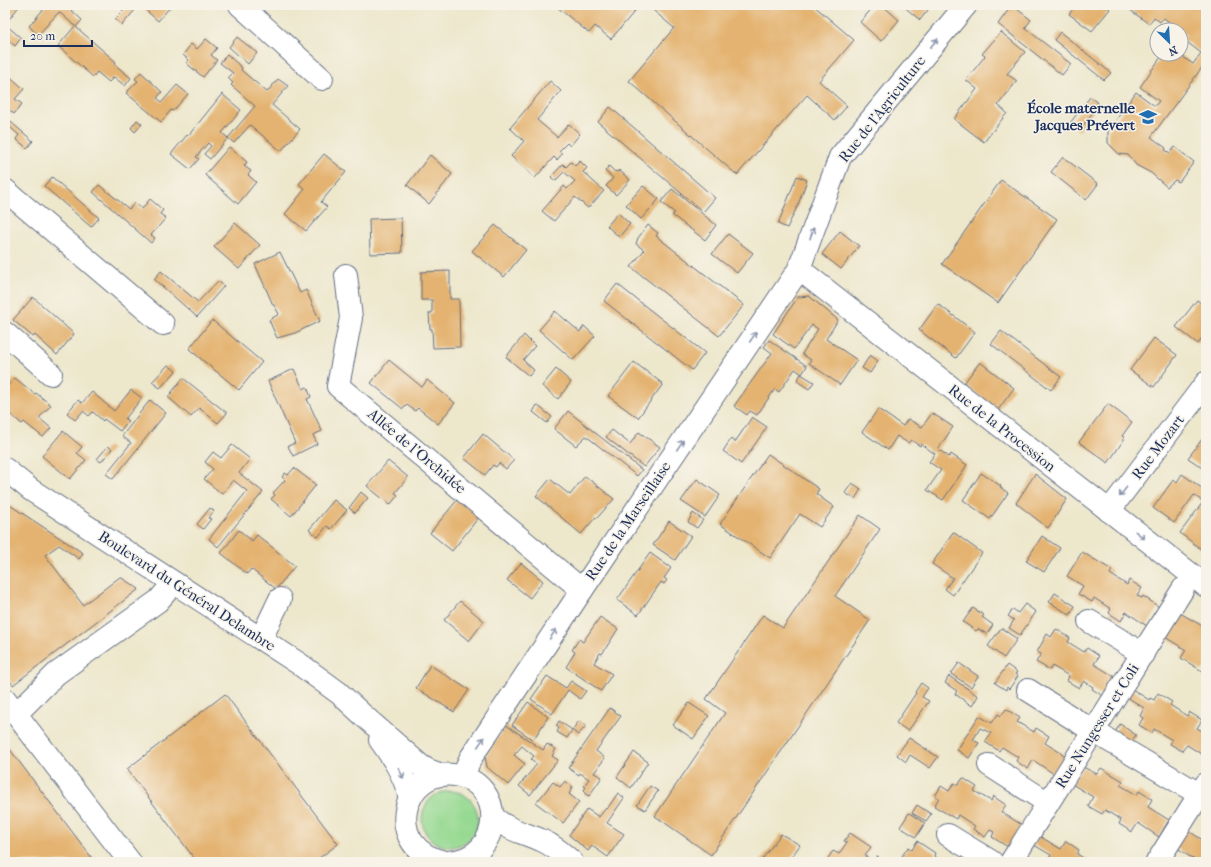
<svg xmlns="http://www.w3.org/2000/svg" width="1211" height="867" font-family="'IM FELL French Canon',serif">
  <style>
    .green { fill: #96d992; stroke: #588478 }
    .building { fill: #e4b371 }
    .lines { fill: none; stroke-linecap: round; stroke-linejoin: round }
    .minor-casing { stroke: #646f84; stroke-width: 24 }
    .path { stroke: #646f84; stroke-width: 2.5; stroke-dasharray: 3 3; stroke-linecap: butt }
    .minor { stroke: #fff; stroke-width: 22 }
    .oneway { stroke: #8d97ae }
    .labels { text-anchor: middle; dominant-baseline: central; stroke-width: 3; stroke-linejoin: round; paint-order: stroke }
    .poi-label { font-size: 15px; font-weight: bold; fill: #1b2f5e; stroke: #f7f3e8; text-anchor: end }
    .street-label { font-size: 15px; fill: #1b2f5e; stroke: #f7f3e8 }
  </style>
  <rect width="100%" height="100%" fill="#f7f3e8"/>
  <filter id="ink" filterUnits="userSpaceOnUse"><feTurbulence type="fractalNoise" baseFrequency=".025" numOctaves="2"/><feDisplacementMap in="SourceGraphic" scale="8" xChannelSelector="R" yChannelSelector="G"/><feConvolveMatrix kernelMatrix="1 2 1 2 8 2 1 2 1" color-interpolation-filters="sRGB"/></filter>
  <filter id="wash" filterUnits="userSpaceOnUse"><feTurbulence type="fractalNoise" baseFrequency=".012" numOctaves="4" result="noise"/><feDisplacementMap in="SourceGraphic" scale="16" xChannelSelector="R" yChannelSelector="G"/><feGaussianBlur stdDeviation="0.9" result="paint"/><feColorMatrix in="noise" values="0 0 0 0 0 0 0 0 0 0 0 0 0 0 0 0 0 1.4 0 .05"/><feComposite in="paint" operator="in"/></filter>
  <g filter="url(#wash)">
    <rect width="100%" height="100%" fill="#ede7cc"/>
    <circle class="green" cx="450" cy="819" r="28"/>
    <g id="blocks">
      <g class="building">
        <polygon points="5,5 20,5 7,22 5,20"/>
        <polygon points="47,5 73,5 70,9 82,20 76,27 116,62 114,64 131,78 125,86 114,77 109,82 97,72 93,77 58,46 75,26 59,12 38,35 29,26"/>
        <polygon points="129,5 135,10 122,25 115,19"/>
        <polygon points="140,5 172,5 158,21"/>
        <polygon points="558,5 640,5 611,39 595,26 589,33 557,7"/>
        <polygon points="647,5 813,5 854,40 819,81 847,106 835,120 807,95 737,175 629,81 674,28"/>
        <polygon points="875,5 882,5 899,20 881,41 860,22"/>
        <polygon points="902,5 922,5 928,10 920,20"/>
        <polygon points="1012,5 1031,20 1025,28 1071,64 1062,75 998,24"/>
        <polygon points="1076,5 1105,5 1110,9 1092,31 1069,14"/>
        <polygon points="1128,5 1206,5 1206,62 1151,137 1166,148 1165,150 1170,153 1175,147 1194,162 1179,182 1175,180 1167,187 1151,173 1136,165 1128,155 1119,154 1108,143 1108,131 1136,92 1155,106 1159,101 1140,87 1163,54 1179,54 1193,64 1201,53 1183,39 1186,35 1181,30 1179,30 1164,18 1160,22 1154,17 1149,24 1126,7"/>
        <polygon points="5,24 21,38 15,46 5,37"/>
        <polygon points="1001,32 1025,52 1007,74 1017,81 998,105 1007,113 984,142 954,119 977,89 966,80 985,56 982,54"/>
        <polygon points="1060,32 1111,73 1104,80 1054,40"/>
        <polygon points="237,37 257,53 248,64 229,47"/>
        <polygon points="206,39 217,48 211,55 217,60 203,77 186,63 189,60 183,55 191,44 197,49"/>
        <polygon points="227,54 242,68 241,70 267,92 278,79 288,86 272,105 300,129 281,151 250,125 234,143 228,138 255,106 231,85 233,83 228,78 233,73 220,63"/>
        <polygon points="5,72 24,89 15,99 22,104 14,114 5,106"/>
        <polygon points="141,72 162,92 157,98 162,102 177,85 188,94 173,111 171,110 161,122 126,93 138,81 135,79"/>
        <polygon points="550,81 561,91 537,120 557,137 569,124 580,134 570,146 567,143 559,151 562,154 557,160 554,157 535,178 511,156 524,141 510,128"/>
        <polygon points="222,94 241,110 222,133 228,138 210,159 204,154 211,146 208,143 196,157 199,159 190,169 171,154 187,135 188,136"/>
        <polygon points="1090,97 1099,104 1079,131 1070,123"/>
        <polygon points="610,107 715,198 703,212 598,122"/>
        <polygon points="5,117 33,141 27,148 16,139 19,135 5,123"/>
        <polygon points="137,120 142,124 135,132 131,128"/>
        <polygon points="229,147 247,162 244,166 251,171 248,175 256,182 238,204 205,175"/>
        <polygon points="324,154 346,172 321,202 327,207 306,231 285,214 305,189 299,184"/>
        <polygon points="430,155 452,174 429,204 407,185"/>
        <polygon points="1063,157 1098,184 1086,200 1051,172"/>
        <polygon points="580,161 587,168 583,172 604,191 588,208 575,197 554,221 542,211 564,186 567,189 575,181 564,172 555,181 551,177 563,164 566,167 571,162 575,166"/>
        <polygon points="609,166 615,172 616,171 618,172 619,170 630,180 616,195 606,186 613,178 605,171"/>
        <polygon points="797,176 807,180 798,205 787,228 778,224"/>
        <polygon points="52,177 99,218 91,227 44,186"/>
        <polygon points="1001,180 1057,219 998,303 942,264"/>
        <polygon points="99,185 129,209 135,203 142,209 150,199 163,210 160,214 166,218 151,235 155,238 151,243 93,192"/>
        <polygon points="643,186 659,199 641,219 626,205"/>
        <polygon points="672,189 716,225 705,240 672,215 675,213 661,202"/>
        <polygon points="618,213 630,224 619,237 607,226"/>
        <polygon points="401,218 402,253 370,254 369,219"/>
        <polygon points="235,223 260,245 239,269 214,247"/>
        <polygon points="495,225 526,250 504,277 472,251"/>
        <polygon points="648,225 658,233 656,236 744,305 719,336 631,267 644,250 636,244 638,238"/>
        <polygon points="840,231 859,246 841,269 822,254"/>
        <polygon points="728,234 753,253 737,273 712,254"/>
        <polygon points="280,252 300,293 306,290 320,321 295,333 277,338 269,320 279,314 274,305 273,305 255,264"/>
        <polygon points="161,271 198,302 218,281 224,286 197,317 154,279"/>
        <polygon points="450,271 450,299 459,299 460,347 433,348 432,329 430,329 429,313 432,313 432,300 421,300 421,272"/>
        <polygon points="617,284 705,353 692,370 604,301"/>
        <polygon points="809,296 838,320 826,339 857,360 840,385 809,363 811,360 802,354 818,329 812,325 794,349 773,334 798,297"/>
        <polygon points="33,297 74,334 57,355 35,335 33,337 13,320"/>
        <polygon points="1197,300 1206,307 1206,333 1198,344 1176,327"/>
        <polygon points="938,304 975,332 956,358 919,330"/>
        <polygon points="555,311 580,332 584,326 595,336 573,360 539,330"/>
        <polygon points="212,320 262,362 239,390 189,349"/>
        <polygon points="1001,331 1061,377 1051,390 991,344"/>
        <polygon points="524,335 535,346 523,360 534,370 529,376 506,357"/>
        <polygon points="1154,338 1177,355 1154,387 1130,370"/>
        <polygon points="769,340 807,366 802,374 795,369 779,392 775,389 757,415 750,411 747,415 734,406 772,353 764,347"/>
        <polygon points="870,355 878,361 870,373 862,368"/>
        <polygon points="389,360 422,387 427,380 455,403 438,424 418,408 415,411 407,405 403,409 371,383"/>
        <polygon points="634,362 663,384 638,418 608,396"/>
        <polygon points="980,362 1014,388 998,410 964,383"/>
        <polygon points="168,365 176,371 160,388 152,382"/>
        <polygon points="294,369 303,389 307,387 311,397 307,399 322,431 313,435 317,444 293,456 288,446 295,443 268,381"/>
        <polygon points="556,369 571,382 558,399 542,386"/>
        <polygon points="801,374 814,382 809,389 797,381"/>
        <polygon points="15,378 35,394 36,393 51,405 39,418 51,428 43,437 24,422 22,424 5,410 5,389"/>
        <polygon points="183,378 227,413 218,423 199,408 191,417 168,397"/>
        <polygon points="131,390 142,398 125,419 128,421 120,431 104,419 103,421 93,412 89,416 83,411 75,420 67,413 78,400 82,403 92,392 114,411"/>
        <polygon points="150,400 166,413 113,479 106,474 131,443 122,436"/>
        <polygon points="1108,404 1132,422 1122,436 1125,438 1108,463 1079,442"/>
        <polygon points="537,405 552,417 547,423 533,412"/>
        <polygon points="878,409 903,426 908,419 922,427 932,413 953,427 938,449 949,457 951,454 967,465 943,500 927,490 941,470 929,462 935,454 921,444 920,446 911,440 908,443 897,436 888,450 862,432"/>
        <polygon points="568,411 642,470 637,476 586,436 576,446 554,429"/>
        <polygon points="752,417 767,427 741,464 723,451 731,439 735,442"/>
        <polygon points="612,430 630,444 639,432 660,447 644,467 606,437"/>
        <polygon points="63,431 82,447 77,453 86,460 70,479 42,456"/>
        <polygon points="483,434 514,460 506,469 499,463 496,467 493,465 485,475 464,458"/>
        <polygon points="1206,434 1206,470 1188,458"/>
        <polygon points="232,445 250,459 239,473 263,492 218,547 209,539 247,491 233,480 222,494 204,479 213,469 205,462 213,452 221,458"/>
        <polygon points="108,446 112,449 101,462 97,459"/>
        <polygon points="768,454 819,489 816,494 834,507 820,527 800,514 770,558 720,524"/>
        <polygon points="388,461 408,477 395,493 398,495 390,505 367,486"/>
        <polygon points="294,468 316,485 291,516 271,499 275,495 273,493 285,480 282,477 285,473 288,475"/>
        <polygon points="981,473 1001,486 1000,487 1008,493 990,519 963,500"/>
        <polygon points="1035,474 1067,499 1048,528 1016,503"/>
        <polygon points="1182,474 1206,491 1206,553 1180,533 1203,502 1194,495 1174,523 1153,508 1173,480 1177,482"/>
        <polygon points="585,476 614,499 597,518 596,517 581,534 536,496 550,479 570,495"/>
        <polygon points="697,479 720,495 705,517 681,501"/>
        <polygon points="852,483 861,489 855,499 845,493"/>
        <polygon points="361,492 368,498 355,513 349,508"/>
        <polygon points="458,499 479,517 452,551 430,533"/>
        <polygon points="334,500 347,510 331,529 327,526 318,537 309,530"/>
        <polygon points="5,502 83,553 79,559 59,545 45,555 83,605 120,577 139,589 13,685 5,675"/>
        <polygon points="210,508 214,511 208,518 211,519 203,529 197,524"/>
        <polygon points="693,513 703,520 697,528 688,522"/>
        <polygon points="860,515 880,529 835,596 870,620 711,855 655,816 725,713 706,699 763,615 783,628"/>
        <polygon points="669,521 691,536 675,560 653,545"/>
        <polygon points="239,530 252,541 257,535 295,566 276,589 251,569 247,574 221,553"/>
        <polygon points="953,532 982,553 953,595 945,589 953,578 932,564"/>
        <polygon points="1042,536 1060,548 1044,572 1026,561"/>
        <polygon points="1082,552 1112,570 1110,574 1127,585 1129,580 1142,588 1137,596 1142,598 1143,596 1159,607 1147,626 1126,612 1121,621 1109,613 1111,609 1094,598 1092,602 1078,594 1083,586 1067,576"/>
        <polygon points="650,553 671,568 664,578 667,580 664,584 661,582 638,615 617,600"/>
        <polygon points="521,563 543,581 530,598 507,580"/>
        <polygon points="1055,593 1075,606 1070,615 1049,602"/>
        <polygon points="460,601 484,621 469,641 444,620"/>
        <polygon points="1025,604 1036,612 1020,635 1009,628 1014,620 1008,616 1013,609 1018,613"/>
        <polygon points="973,608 984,615 982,617 993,625 987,634 978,629 976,631 963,622"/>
        <polygon points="1180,613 1206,628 1206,668 1205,667 1202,671 1181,658 1186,650 1165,637"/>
        <polygon points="600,617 618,629 602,654 600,653 594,663 612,674 601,691 566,667 575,652 572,650 579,639 583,642"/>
        <polygon points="1001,628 1017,639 1004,658 988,646"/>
        <polygon points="1056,629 1070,638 1068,642 1084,652 1087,648 1099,656 1094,664 1115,677 1103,696 1092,689 1093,687 1084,681 1079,688 1067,681 1069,676 1052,666 1050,670 1036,662 1041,654 1037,652 1047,634 1051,637"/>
        <polygon points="959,663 978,676 971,687 951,674"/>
        <polygon points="430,665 469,690 454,712 416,688"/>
        <polygon points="1007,665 1017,672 1015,674 1018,676 1009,689 1007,687 1006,690 995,683"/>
        <polygon points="547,676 566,688 571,681 586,691 580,699 568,690 552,714 531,699"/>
        <polygon points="949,676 978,696 972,706 955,694 957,691 945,683"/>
        <polygon points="921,683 928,688 922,697 929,701 908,731 896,723 916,693 915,692"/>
        <polygon points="1132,689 1149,700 1150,698 1154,700 1158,693 1172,702 1170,705 1187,716 1189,712 1202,720 1197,728 1206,733 1206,757 1187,745 1182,751 1170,744 1172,740 1154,729 1152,733 1139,725 1143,718 1140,716 1144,708 1127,697"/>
        <polygon points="225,694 338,844 314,862 197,862 127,769"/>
        <polygon points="528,702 548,717 533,740 512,725"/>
        <polygon points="689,703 709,716 693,739 673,725"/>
        <polygon points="610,708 621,716 596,751 605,758 594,773 602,777 589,796 585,794 586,792 584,790 586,787 584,786 589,779 580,773 579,775 568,768"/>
        <polygon points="1006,709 1020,718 1017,722 1034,732 1036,728 1049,736 1045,743 1066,756 1054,774 1033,760 1028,769 1016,761 1018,757 1002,747 999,751 985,742 991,733 980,728 973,740 979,743 969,758 957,750 979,716 992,723 998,714 1001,716"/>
        <polygon points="559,721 572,730 567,738 557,732 559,728 556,726"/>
        <polygon points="579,721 586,726 578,735 572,730"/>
        <polygon points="1120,724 1136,735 1130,744 1114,734"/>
        <polygon points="506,725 543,750 547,744 556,749 552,756 558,760 530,795 519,786 537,764 531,759 534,756 522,746 514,755 525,764 508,785 487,767 485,757"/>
        <polygon points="909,738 938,757 930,768 910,755 906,762 897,755"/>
        <polygon points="5,743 33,780 95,862 5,862"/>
        <polygon points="634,752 648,762 631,788 617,777"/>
        <polygon points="1083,767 1097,774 1101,768 1123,781 1120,785 1137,795 1139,791 1152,799 1148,807 1169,820 1159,837 1138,823 1132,832 1119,824 1121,820 1105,810 1102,814 1088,806 1093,797 1072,784"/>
        <polygon points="963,778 977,787 974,791 991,801 993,796 1006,805 1001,812 1022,825 1008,847 992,837 994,832 990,830 985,837 973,829 975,826 958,815 956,819 934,806 939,798 935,796 941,786 949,791 954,783 958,785"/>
        <polygon points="565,781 573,787 569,794 579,802 563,823 536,803 553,782 560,787"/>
        <polygon points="650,786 658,791 645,810 637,805"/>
        <polygon points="618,793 624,798 607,823 624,834 608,857 592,846 588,851 569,835 587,809 599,817 606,808 607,809"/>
        <polygon points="917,805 931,814 926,821 912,813"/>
        <polygon points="909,813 925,823 916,837 900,827"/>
        <polygon points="1187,830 1206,842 1206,862 1196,862 1196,861 1176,847"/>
        <polygon points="850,833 871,847 865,856 870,859 869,862 826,861 833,851 839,854 847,842 844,841"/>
        <polygon points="781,834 800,845 788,862 760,862"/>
        <polygon points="1039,836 1061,849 1066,841 1079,850 1077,854 1090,862 1047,862 1051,855 1034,845"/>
        <polygon points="917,841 935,853 934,856 944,862 905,862 907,859 902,856 908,847 912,850"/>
      </g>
    </g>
  </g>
  <g filter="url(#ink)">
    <use href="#blocks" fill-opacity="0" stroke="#646f84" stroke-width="1"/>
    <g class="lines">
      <g class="minor-casing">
        <g id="minor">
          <polyline points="240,5 322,79"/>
          <polyline points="5,190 163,324"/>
          <polyline points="799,269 1206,586"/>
          <polyline points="346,275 351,318 338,386 582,590"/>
          <polyline points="5,333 51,374"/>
          <polyline points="5,469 31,490 298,663 339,693 365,717 421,766 430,771 442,775"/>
          <polyline points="1109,511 1206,383"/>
          <polyline points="1089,621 1143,654"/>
          <polyline points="261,639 280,599"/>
          <polyline points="1028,690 1093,731 1199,794"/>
          <polyline points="5,699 16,714 56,674 158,601 174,583"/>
          <polyline points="16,714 130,862"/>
          <path d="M380,740C393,758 405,776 410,799"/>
          <polyline points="989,765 1048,803"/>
          <polyline points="463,777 470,759 582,590 799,269 840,157 966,5"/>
          <path d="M493,817C508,830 524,833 541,840C553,845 563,854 572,862"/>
          <polyline points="948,835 992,862"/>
          <path d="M445,862C381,849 402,767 454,775C507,782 505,859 448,862"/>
          <polyline points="1011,862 1183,589"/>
          <polyline points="1157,862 1206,784"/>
        </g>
      </g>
      <polyline class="path" points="874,862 878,856"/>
      <use href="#minor" class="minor"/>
    </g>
    <defs><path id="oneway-shaft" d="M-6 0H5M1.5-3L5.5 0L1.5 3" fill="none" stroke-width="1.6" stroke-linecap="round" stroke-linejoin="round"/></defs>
    <g class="oneway">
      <use href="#oneway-shaft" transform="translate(934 43) rotate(-50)"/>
      <use href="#oneway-shaft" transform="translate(812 233) rotate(-70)"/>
      <use href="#oneway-shaft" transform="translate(753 337) rotate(-56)"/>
      <use href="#oneway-shaft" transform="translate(680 445) rotate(-56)"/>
      <use href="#oneway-shaft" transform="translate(1123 492) rotate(127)"/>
      <use href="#oneway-shaft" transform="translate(1140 535) rotate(38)"/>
      <use href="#oneway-shaft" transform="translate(553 634) rotate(-56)"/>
      <use href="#oneway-shaft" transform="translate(481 742) rotate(-56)"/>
      <use href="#oneway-shaft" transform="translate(401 773) rotate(64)"/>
    </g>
  </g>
  <defs>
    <g id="school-bare" transform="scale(1.38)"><path d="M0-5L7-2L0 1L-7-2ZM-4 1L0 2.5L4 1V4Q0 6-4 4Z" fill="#1f6fb2" stroke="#f7f3e8" stroke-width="2.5" paint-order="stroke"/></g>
  </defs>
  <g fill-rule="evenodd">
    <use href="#school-bare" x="1148" y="117"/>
  </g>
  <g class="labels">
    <g class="poi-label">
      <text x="1135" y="108">École maternelle<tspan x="1135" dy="17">Jacques Prévert</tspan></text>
    </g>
    <g class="street-label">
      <text transform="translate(882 109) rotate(-52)">Rue de l'Agriculture</text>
      <text transform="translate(1002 428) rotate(38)">Rue de la Procession</text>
      <text transform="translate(1158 447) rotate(-53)">Rue Mozart</text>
      <text transform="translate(417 451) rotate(40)">Allée de l'Orchidée</text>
      <text transform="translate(628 521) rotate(-56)">Rue de la Marseillaise</text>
      <text transform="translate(187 591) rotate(33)">Boulevard du Général Delambre</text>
      <text transform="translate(1097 726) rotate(-58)">Rue Nungesser et Coli</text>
    </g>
  </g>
  <rect width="1211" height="867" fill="none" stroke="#f7f3e8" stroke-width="20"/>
  <g transform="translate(1169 42) rotate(155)"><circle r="19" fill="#f7f3e8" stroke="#9fa5b1"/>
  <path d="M0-3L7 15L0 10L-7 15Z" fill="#1f6fb2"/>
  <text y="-6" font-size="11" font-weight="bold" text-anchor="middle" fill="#1b2f5e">N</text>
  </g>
  <path d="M24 40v6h68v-6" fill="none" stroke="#1b2f5e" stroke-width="2"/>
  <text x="30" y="40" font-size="12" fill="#1b2f5e" stroke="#f7f3e8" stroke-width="3" paint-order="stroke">20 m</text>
</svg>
